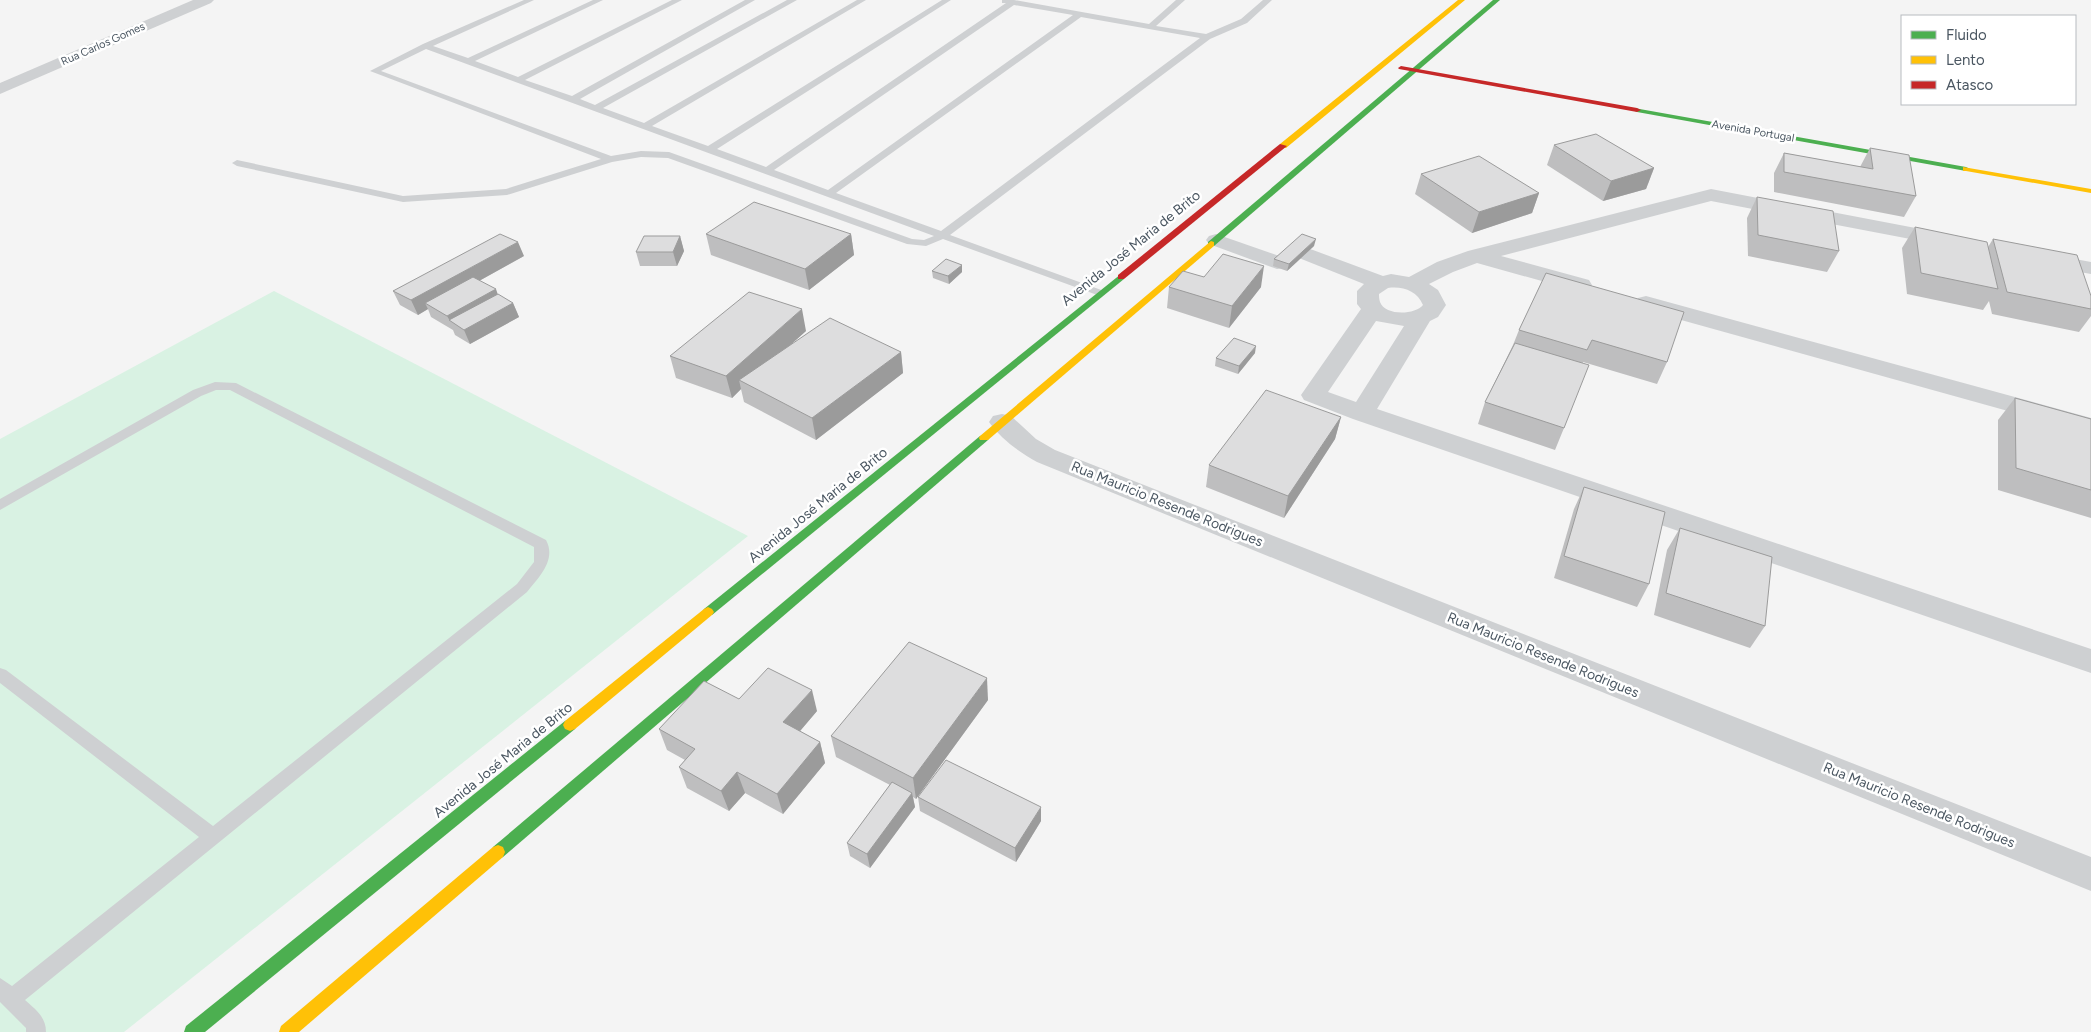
<svg xmlns="http://www.w3.org/2000/svg" width="2091" height="1032" font-family="Figtree,sans-serif">
  <style>
    .green { fill: #d9f2e3 }
    .lines { fill: none; stroke-linecap: round; stroke-linejoin: round }
    .lane { fill: #ced0d2; fill-rule: evenodd }
    .street { fill: #ced0d2; fill-rule: evenodd }
    .fast { fill: #4caf50; fill-rule: evenodd }
    .slow { fill: #ffc107; fill-rule: evenodd }
    .jam { fill: #c62828; fill-rule: evenodd }
    .wall { fill: #bebebf }
    .shaded-wall { fill: #9b9b9b }
    .building { fill: #ddddde; stroke: #9b9b9b }
    .labels { text-anchor: middle; dominant-baseline: central; stroke-width: 5; stroke-linejoin: round; paint-order: stroke }
    .far-street-label { font-size: 11px; fill: #4a5661; stroke: #fff }
    .street-label { font-size: 14px; fill: #4a5661; stroke: #fff }
  </style>
  <rect width="100%" height="100%" fill="#f4f4f4"/>
  <polygon class="green" points="274,291 748,536 124,1032 0,1032 0,439"/>
  <g class="lines">
    <g class="lane">
      <path d="M524,0H534L433,46L468,58L593,0H603L475,61L518,77L672,0H682L525,80L572,96L745,0H755L580,99L595,105L787,0H797L603,108L644,123L857,0H866L652,126L708,146L942,0H951L717,149L766,167L1006,3H1002V0H1014L1149,24L1176,0H1185L1156,26L1206,34L1241,19L1263,0H1272L1247,23L1210,39L950,235L1104,291L1106,293L1104,295L1100,296L943,239L926,246L907,244L668,158L641,157L612,162L507,195L403,202L237,166L232,163L237,160L403,196L506,189L601,159L370,71L423,44ZM1014,5L1073,15L828,190L774,170ZM1081,17L1200,38L941,231L836,193ZM426,49L934,236L924,240L912,239L669,152L641,151L611,156L381,71Z"/>
      <path d="M215,382L236,383L546,540C557,560 538,578 527,592L25,1000C36,1010 46,1017 46,1032H26V1028L0,1002V978L12,986L199,837L0,683V668L6,670L213,826L517,584L534,562V547L230,390H216L201,396L0,510V499L193,390Z"/>
    </g>
    <g class="street">
      <polygon points="193,0 214,0 211,3 0,94 0,83"/>
      <path d="M1711,189L1947,234L1954,236L1957,240L1954,244L1947,246L1711,201L1501,256L1589,280L1592,285L1589,290L1581,292L1477,263L1453,272L1429,284L1438,290L1446,305L1438,317L1430,321L1377,409L2091,649V673L1353,419L1304,400L1301,395L1361,309L1357,304V291L1364,284L1299,258L1295,254L1299,250L1306,248L1313,250L1383,276L1391,274L1409,277L1437,262L1468,251ZM1388,288C1403,286 1417,291 1423,305C1415,315 1385,316 1380,302C1379,299 1379,296 1379,294ZM1376,321L1404,326L1356,402L1328,392Z"/>
      <polygon points="1216,234 1285,258 1288,263 1285,268 1277,269 1209,244 1206,240 1209,236"/>
      <polygon points="2043,253 2091,262 2091,274 2035,264 2032,259 2035,254"/>
      <polygon points="1646,296 2091,418 2091,434 1638,308 1635,303 1638,298"/>
      <path d="M1002,414L1011,416L1036,439L1055,450L2091,857V891L1037,462C1019,452 1001,439 989,422L993,416Z"/>
    </g>
    <g class="fast">
      <polygon points="1493,0 1500,0 1214,246 1208,246 1208,242"/>
      <polygon points="1634,108 1966,167 1970,169 1966,171 1637,112 1633,110"/>
      <polygon points="1121,274 1124,275 1124,279 712,615 704,615 702,612 704,609"/>
      <polygon points="984,435 989,438 988,440 503,857 498,859 493,857 491,852 493,847 980,436"/>
      <polygon points="570,719 575,721 577,725 575,729 205,1032 184,1032 186,1026 565,721"/>
    </g>
    <g class="slow">
      <polygon points="1458,0 1465,0 1286,148 1280,148 1280,144"/>
      <polygon points="1963,167 2091,189 2091,193 1966,171 1963,171"/>
      <polygon points="1211,241 1214,242 1214,246 988,440 980,440 979,438 980,436"/>
      <polygon points="708,607 712,609 714,612 712,615 575,729 570,731 565,729 563,725 565,721 704,609"/>
      <polygon points="498,845 503,847 505,852 503,857 299,1032 279,1032 281,1026 493,847"/>
    </g>
    <g class="jam">
      <polygon points="1401,66 1637,108 1641,110 1637,112 1399,69 1398,68"/>
      <polygon points="1280,144 1287,146 1124,279 1118,279 1118,275"/>
    </g>
  </g>
  <g class="wall">
    <polygon points="1554,145 1654,168 1646,189 1603,201 1547,165"/>
    <polygon points="1870,148 1916,196 1904,217 1774,192 1774,173 1784,153 1860,167"/>
    <polygon points="1421,174 1539,193 1532,213 1472,233 1415,194"/>
    <polygon points="1757,197 1839,251 1827,272 1748,256 1747,218"/>
    <polygon points="1915,227 1988,247 1993,239 2091,296 2091,316 2079,332 1992,314 1989,301 1983,310 1907,294 1902,248"/>
    <polygon points="706,234 851,234 854,255 809,290 711,255"/>
    <polygon points="680,236 684,251 677,266 640,266 636,252"/>
    <polygon points="1314,246 1287,271 1273,266 1274,259"/>
    <polygon points="524,256 479,281 498,295 513,303 519,317 470,344 455,335 453,330 431,317 428,309 418,315 400,305 393,291"/>
    <polygon points="962,265 962,272 949,284 933,278 932,271"/>
    <polygon points="1546,273 1667,362 1657,384 1583,362 1564,428 1555,450 1478,424 1485,402 1513,345 1519,330"/>
    <polygon points="1204,277 1261,287 1229,328 1167,308 1169,287"/>
    <polygon points="806,331 789,346 901,352 903,373 816,440 744,402 741,389 732,398 676,378 670,356"/>
    <polygon points="1255,353 1238,374 1215,366 1216,358"/>
    <polygon points="2015,398 2091,419 2091,518 1998,490 1998,420"/>
    <polygon points="1341,417 1335,439 1284,518 1206,487 1209,465"/>
    <polygon points="1584,487 1649,584 1637,607 1554,578 1574,509"/>
    <polygon points="1680,528 1765,626 1750,648 1654,615 1667,550"/>
    <polygon points="988,700 916,799 913,797 915,807 870,868 850,856 847,843 890,785 836,757 831,736"/>
    <polygon points="817,711 800,731 820,742 825,763 783,814 745,793 729,811 687,788 679,767 685,760 667,750 659,729"/>
    <polygon points="918,797 1041,821 1016,862 920,811"/>
  </g>
  <g class="shaded-wall">
    <polygon points="1654,168 1646,189 1603,201 1611,181"/>
    <polygon points="1539,193 1532,213 1472,233 1479,212"/>
    <polygon points="851,234 854,255 809,290 805,269"/>
    <polygon points="680,236 684,251 677,266 673,252"/>
    <polygon points="1316,239 1314,246 1287,271 1289,264"/>
    <polygon points="518,242 524,256 432,307 425,303 428,309 418,315 411,300"/>
    <polygon points="962,265 962,272 949,284 948,276"/>
    <polygon points="1264,266 1261,287 1229,328 1232,306"/>
    <polygon points="496,289 501,304 450,321 447,316"/>
    <polygon points="513,303 519,317 470,344 464,330"/>
    <polygon points="802,309 806,331 747,384 739,380 741,389 732,398 726,376"/>
    <polygon points="1256,346 1255,353 1238,374 1239,366"/>
    <polygon points="901,352 903,373 816,440 812,418"/>
    <polygon points="1341,417 1335,439 1284,518 1288,496"/>
    <polygon points="987,678 988,700 916,799 913,778"/>
    <polygon points="812,690 817,711 789,744 783,722"/>
    <polygon points="820,742 825,763 783,814 777,794"/>
    <polygon points="737,772 745,793 729,811 721,791"/>
    <polygon points="912,793 915,807 870,868 867,854"/>
    <polygon points="1041,807 1041,821 1016,862 1015,848"/>
  </g>
  <g class="building">
    <polygon points="1596,134 1654,168 1611,181 1554,145"/>
    <polygon points="1870,148 1909,155 1916,196 1784,172 1784,153 1873,169"/>
    <polygon points="1479,156 1539,193 1479,212 1421,174"/>
    <polygon points="1757,197 1833,211 1839,251 1758,235"/>
    <polygon points="754,202 851,234 805,269 706,234"/>
    <polygon points="1915,227 1987,242 1998,289 1921,273"/>
    <polygon points="500,234 518,242 411,300 393,291"/>
    <polygon points="1302,234 1316,239 1289,264 1274,259"/>
    <polygon points="644,236 680,236 673,252 636,252"/>
    <polygon points="1993,239 2077,255 2091,296 2091,309 2007,292"/>
    <polygon points="1223,254 1264,266 1232,306 1169,287 1183,271 1204,277"/>
    <polygon points="946,259 962,265 948,276 932,271"/>
    <polygon points="1546,273 1684,312 1667,362 1592,340 1587,350 1519,330"/>
    <polygon points="473,277 496,289 447,316 425,303"/>
    <polygon points="749,292 802,309 726,376 670,356"/>
    <polygon points="498,294 513,303 464,330 449,320"/>
    <polygon points="830,318 901,352 812,418 739,380"/>
    <polygon points="1234,338 1256,346 1239,366 1216,358"/>
    <polygon points="1515,343 1589,365 1564,428 1485,402"/>
    <polygon points="1266,390 1341,417 1288,496 1209,465"/>
    <polygon points="2015,398 2091,419 2091,490 2016,468"/>
    <polygon points="1584,487 1665,512 1649,584 1564,556"/>
    <polygon points="1680,528 1772,557 1765,626 1666,593"/>
    <polygon points="909,642 987,678 913,778 831,736"/>
    <polygon points="768,668 812,690 783,722 820,742 777,794 737,772 721,791 679,767 695,749 659,729 704,681 739,699"/>
    <polygon points="946,760 1041,807 1015,848 918,797"/>
    <polygon points="892,782 912,793 867,854 847,843"/>
  </g>
  <g class="labels">
    <g class="far-street-label">
      <text transform="translate(103 44) rotate(-24)">Rua Carlos Gomes</text>
      <text transform="translate(1753 131) rotate(10)">Avenida Portugal</text>
    </g>
    <g class="street-label">
      <text transform="translate(1131 248) rotate(-39)">Avenida José Maria de Brito</text>
      <text transform="translate(1167 504) rotate(22)">Rua Mauricio Resende Rodrigues</text>
      <text transform="translate(818 505) rotate(-39)">Avenida José Maria de Brito</text>
      <text transform="translate(1543 655) rotate(22)">Rua Mauricio Resende Rodrigues</text>
      <text transform="translate(503 760) rotate(-39)">Avenida José Maria de Brito</text>
      <text transform="translate(1919 805) rotate(22)">Rua Mauricio Resende Rodrigues</text>
    </g>
  </g>
  <rect x="1901" y="15" width="175" height="90" fill="#ffffff" stroke="#b7bbc0"/>
  <rect x="1911" y="31" width="25" height="8" fill="#4caf50" stroke="#b7bbc0"/>
  <text x="1946" y="40" font-size="15" fill="#4a5661">Fluido</text>
  <rect x="1911" y="56" width="25" height="8" fill="#ffc107" stroke="#b7bbc0"/>
  <text x="1946" y="65" font-size="15" fill="#4a5661">Lento</text>
  <rect x="1911" y="81" width="25" height="8" fill="#c62828" stroke="#b7bbc0"/>
  <text x="1946" y="90" font-size="15" fill="#4a5661">Atasco</text>
</svg>
